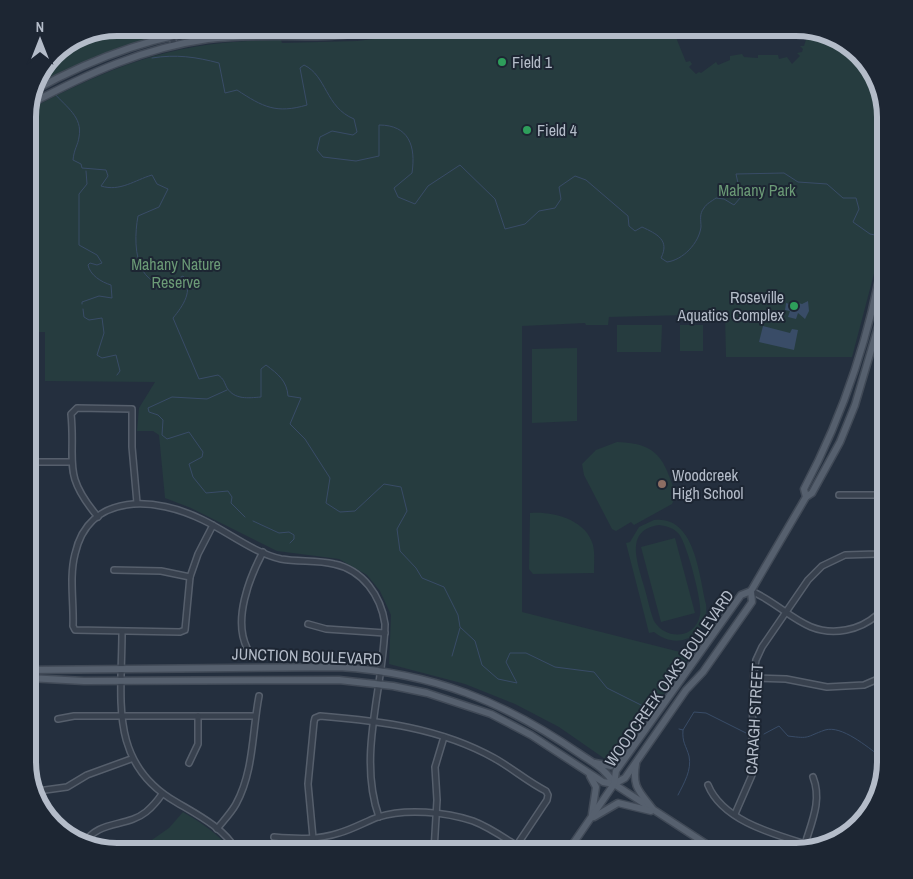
<svg xmlns="http://www.w3.org/2000/svg" width="913" height="879" font-family="'Archivo Narrow',sans-serif">
  <style>
    .green { fill: #263c3f; fill-rule: evenodd }
    .water { fill: #394c67 }
    .lines { fill: none; stroke-linecap: round; stroke-linejoin: round }
    .stream { stroke: #394c67; stroke-width: 1 }
    .minor-casing { stroke: #565f6c; stroke-width: 8 }
    .major-casing { stroke: #414a57; stroke-width: 9 }
    .minor { stroke: #38414e; stroke-width: 5 }
    .major { stroke: #56606e; stroke-width: 6 }
    .leisure-dot { fill: #2e9e5b; stroke: #1d2633; stroke-width: 2 }
    .education-dot { fill: #8d6e63; stroke: #1d2633; stroke-width: 2 }
    .labels { text-anchor: middle; dominant-baseline: central; stroke-width: 4; stroke-linejoin: round; paint-order: stroke }
    .poi-label { font-size: 16px; fill: #b4bcc9; stroke: #1d2633; text-anchor: start }
    .park-label { font-size: 16px; fill: #6b9a76; stroke: #1d2633 }
    .street-label { font-size: 16px; fill: #b4bcc9; stroke: #1d2633 }
    .rim { fill: none; stroke: #b4bcc9; stroke-width: 6 }
  </style>
  <rect width="100%" height="100%" fill="#242f3e"/>
  <g class="green">
    <polygon points="117,28 165,29 161,36 34,89 37,77 58,50"/>
    <path d="M464,28H675L677,40L686,62L690,61L692,64L689,67L696,74L699,72L701,73L716,62L718,65L730,60V56L742,54L744,57L758,58V55H778L779,59L787,57L792,64L800,56L797,53L802,52L803,49L800,46H804L809,30L835,37L863,58L885,117V198L875,270L852,357H726L725,314L609,317L608,325H586L585,323L522,326V612L692,655L673,675L668,689L626,740L615,757L605,759L559,727L515,704L465,684L389,664L391,615L380,591L367,575L339,559L277,551L191,508L165,498L159,435L153,431H137L139,408L155,382L45,381V332H28V110C118,63 178,40 281,40L282,43L357,41Z"/>
    <polygon points="617,325 662,325 661,352 617,352"/>
    <rect x="680" y="325" width="23" height="26"/>
    <polygon points="577,348 577,421 532,423 532,349"/>
    <path d="M617,442C659,443 664,460 676,495L672,504L634,525L631,522L616,531L612,529L584,475L582,464L596,450Z"/>
    <path d="M530,513C552,511 586,519 593,545C595,554 594,564 594,573L533,574L529,569Z"/>
    <path d="M654,520C695,515 699,575 706,604C710,635 678,652 654,632L649,633L626,543L630,542L639,527ZM659,525C667,526 674,528 679,534C687,544 703,604 700,615C695,640 665,640 654,621C649,608 647,595 643,583C637,560 625,530 659,525Z"/>
    <polygon points="675,538 695,613 661,622 641,547"/>
    <path d="M183,812C202,823 218,834 232,851H149V842L169,828Z"/>
  </g>
  <g class="water">
    <polygon points="792,301 802,304 808,301 809,311 805,319 798,313 796,319 788,317 790,311 785,310 786,303 790,304 790,308"/>
    <polygon points="763,326 790,333 792,329 798,330 794,350 759,342"/>
  </g>
  <g class="lines">
    <g class="stream">
      <polyline points="143,28 147,38"/>
      <path d="M152,58C176,54 196,57 219,63L225,93L237,90C263,107 276,114 307,105L300,68L304,65C327,76 325,107 354,119L357,132L353,135L332,131L320,137L317,150L323,157L356,161L379,156V125C409,125 416,146 412,173L394,188L398,197L415,204L428,186L460,165L495,199L505,229L525,224L539,211L555,208L561,199L559,187L575,176L586,180L628,216L629,226L635,231L642,227C657,234 670,240 661,258L667,262C683,260 699,243 701,227C701,220 699,214 704,208C706,204 712,201 716,198L724,199L734,205L741,197L736,174L784,173L798,182L827,184L843,198H856L859,209L853,222L870,234L880,236"/>
      <polyline points="39,74 45,81"/>
      <path d="M55,94C66,107 83,117 79,137C78,145 74,149 73,160L81,164L82,168L106,170L108,176L101,186C120,192 135,180 152,175L157,184L168,189L159,207L138,216C135,232 134,256 143,271C146,276 152,281 157,285H166L183,276C194,290 183,306 173,318L199,379L218,375C224,379 224,382 227,388C235,400 248,398 261,397V369L266,365C278,374 287,381 288,396L301,398L290,424L305,439L330,478L326,503L340,512L355,511L384,484L401,487L407,511L397,529L400,551L416,568L422,578L444,587L458,615L460,627L475,641L482,665L498,679L517,683L506,662L510,653H526L555,667L594,672L607,688L651,710"/>
      <path d="M82,304V302L99,296L112,298L111,285C101,282 90,275 88,265L90,263L97,265L102,263L97,255L79,245V194L87,184L86,171"/>
      <polyline points="83,309 84,317 89,320 102,318 104,333 97,355 102,358 116,355 120,371 117,375"/>
      <polyline points="227,390 207,399 172,397 148,408 149,412 158,415 163,420 162,435 167,439 189,432 203,452 202,457 189,464 193,477 206,493 228,491 232,497 231,503 245,517"/>
      <polyline points="253,521 279,533 289,532 294,535 294,539 290,543"/>
      <polyline points="452,656 460,628"/>
      <polyline points="679,729 683,730 694,712 706,713 746,733"/>
      <path d="M764,734L779,726L788,736C811,739 805,737 825,730C842,725 867,747 880,756L885,755"/>
      <path d="M678,795C684,783 692,770 689,756C686,745 682,743 683,730"/>
    </g>
    <g class="minor-casing">
      <g id="minor">
        <polyline points="170,28 174,45"/>
        <polyline points="877,334 885,336"/>
        <polyline points="28,462 71,462"/>
        <polyline points="839,495 881,495"/>
        <path d="M98,517C61,473 76,463 71,414L77,408L132,409V447L137,503"/>
        <path d="M213,525L198,554L190,577L185,630L180,632L75,630L73,626C74,603 69,577 75,554C89,491 157,497 203,520C228,532 254,553 281,559C299,562 317,560 334,564C363,570 381,596 385,624C384,687 357,755 379,817"/>
        <polyline points="114,570 161,571 190,577"/>
        <path d="M751,591C785,605 804,638 846,630C857,628 868,623 877,615"/>
        <polyline points="308,624 326,629 385,633"/>
        <path d="M122,632C122,699 108,763 176,802C198,815 224,828 237,851"/>
        <path d="M247,648C233,620 249,578 263,552"/>
        <polyline points="753,678 786,679 827,687 864,685 885,676"/>
        <polyline points="58,719 74,716 255,716"/>
        <polyline points="189,763 198,744 198,716"/>
        <path d="M708,785C723,822 777,835 812,846"/>
        <polyline points="876,789 879,795"/>
        <polyline points="38,791 67,787 87,775 131,759"/>
        <polyline points="735,814 752,775 753,678 756,660 762,647 808,580 822,566 845,555 877,554 882,549 881,394 885,389"/>
        <path d="M217,829C224,820 231,813 236,804C254,771 252,732 259,696"/>
        <path d="M274,837C296,839 318,840 339,833C353,829 365,822 378,817C406,808 446,812 473,821C489,827 503,837 517,846"/>
        <path d="M313,838L308,784L314,722L315,718L320,716C381,721 440,728 494,758C512,768 528,782 546,791L548,795L547,800L513,851"/>
        <path d="M805,844C812,821 822,800 813,777"/>
        <path d="M83,845C98,819 126,828 146,812C152,807 158,800 162,794"/>
        <polyline points="434,851 437,800 435,767 444,737"/>
      </g>
    </g>
    <g class="major-casing">
      <g id="major">
        <path d="M33,91C93,58 156,34 224,28"/>
        <path d="M30,104C87,74 143,48 208,39C247,34 287,37 326,36C354,35 382,31 410,28"/>
        <path d="M806,497L804,489C844,414 873,327 885,243"/>
        <path d="M28,670L339,667C433,673 503,701 580,754C593,763 606,769 614,784L717,851"/>
        <polyline points="28,678 84,681 339,680 393,686 427,693 491,714 531,735 603,782 614,784"/>
        <polyline points="595,763 611,766 621,760"/>
        <path d="M636,764C632,787 639,791 652,808"/>
        <polyline points="590,776 596,787 592,814"/>
        <polyline points="614,784 625,778 686,690 703,672 752,602 751,591"/>
        <polyline points="594,817 618,803 651,811"/>
        <polyline points="568,851 614,784 616,771 741,595 751,591 806,497 812,493 840,442 855,405 885,303"/>
      </g>
    </g>
    <use href="#minor" class="minor"/>
    <use href="#major" class="major"/>
  </g>
  <g class="leisure-dot">
    <circle cx="502" cy="62" r="5"/>
    <circle cx="527" cy="130" r="5"/>
    <circle cx="794" cy="306" r="5"/>
  </g>
  <circle class="education-dot" cx="662" cy="484" r="5"/>
  <g class="labels">
    <g class="poi-label">
      <text x="512" y="62">Field 1</text>
      <text x="537" y="130">Field 4</text>
      <text x="784" y="297" text-anchor="end">Roseville<tspan x="784" dy="18">Aquatics Complex</tspan></text>
      <text x="672" y="475">Woodcreek<tspan x="672" dy="18">High School</tspan></text>
    </g>
    <g class="park-label">
      <text x="757" y="190">Mahany Park</text>
      <text x="176" y="264">Mahany Nature<tspan x="176" dy="18">Reserve</tspan></text>
    </g>
    <g class="street-label">
      <text transform="translate(307 656) rotate(2)">JUNCTION BOULEVARD</text>
      <text transform="translate(669 678) rotate(-55)">WOODCREEK OAKS BOULEVARD</text>
      <text transform="translate(754 719) rotate(-87)">CARAGH STREET</text>
    </g>
  </g>
  <path d="M0 0H913V879H0ZM117 36H796A81 81 0 0 1 877 117V762A81 81 0 0 1 796 843H117A81 81 0 0 1 36 762V117A81 81 0 0 1 117 36Z" fill="#1d2633" fill-rule="evenodd"/>
  <path class="rim" d="M117 36H796A81 81 0 0 1 877 117V762A81 81 0 0 1 796 843H117A81 81 0 0 1 36 762V117A81 81 0 0 1 117 36Z"/>
  <g transform="translate(40 40)" stroke="#1d2633" stroke-width="4" paint-order="stroke">
  <path d="M0-4L9 19L0 12L-9 19Z" fill="#b4bcc9"/>
  <text y="-8" font-size="14" font-weight="bold" text-anchor="middle" fill="#b4bcc9">N</text>
  </g>
</svg>
